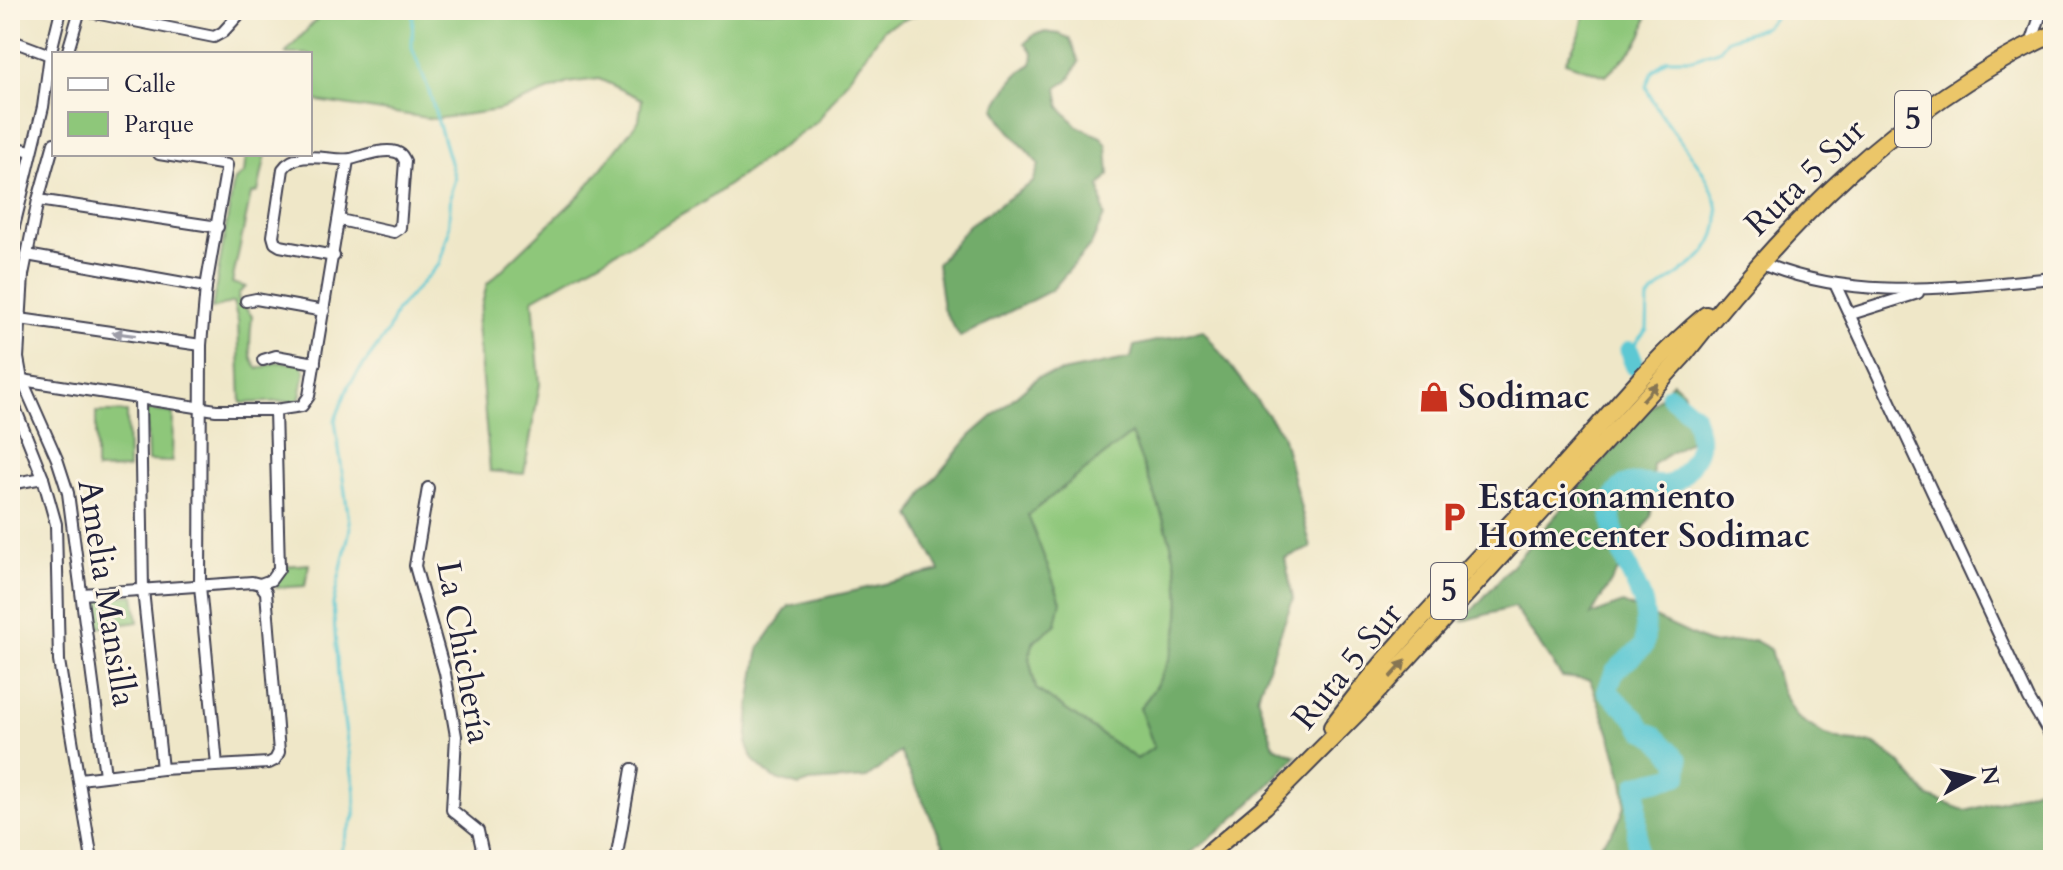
<svg xmlns="http://www.w3.org/2000/svg" width="2063" height="870" font-family="Cardo,serif">
  <style>
    .green { fill: #8ec77a; stroke: #58745a; stroke-width: 2 }
    .forest { fill: #72ac6a; stroke: #4a6752; stroke-width: 2; fill-rule: evenodd }
    .lines { fill: none; stroke-linecap: round; stroke-linejoin: round }
    .stream { stroke: #5bc8d3; stroke-width: 3 }
    .river { stroke: #5bc8d3; stroke-width: 20 }
    .minor-casing { stroke: #414050; stroke-width: 14 }
    .highway-casing { stroke: #414050; stroke-width: 20 }
    .minor { stroke: #fff; stroke-width: 10 }
    .highway { stroke: #ebc669; stroke-width: 16 }
    .oneway { fill: #9c9ca7 }
    .oneway2 { fill: #867452 }
    .labels { text-anchor: middle; dominant-baseline: central; stroke-width: 6; stroke-linejoin: round; paint-order: stroke }
    .shield { fill: #fcf5e5; stroke: #63616e; stroke-width: 2 }
    .shield-label { font-size: 32px; font-weight: bold; fill: #22223b }
    .street-label { font-size: 34px; fill: #22223b; stroke: #fcf5e5 }
    .poi-label { font-size: 34px; font-weight: bold; fill: #22223b; stroke: #fcf5e5; text-anchor: start }
  </style>
  <rect width="100%" height="100%" fill="#fcf5e5"/>
  <filter id="ink" filterUnits="userSpaceOnUse"><feTurbulence type="fractalNoise" baseFrequency=".0125" numOctaves="2"/><feDisplacementMap in="SourceGraphic" scale="16" xChannelSelector="R" yChannelSelector="G"/><feConvolveMatrix kernelMatrix="1 2 1 2 8 2 1 2 1" color-interpolation-filters="sRGB"/></filter>
  <filter id="wash" filterUnits="userSpaceOnUse"><feTurbulence type="fractalNoise" baseFrequency=".006" numOctaves="4" result="noise"/><feDisplacementMap in="SourceGraphic" scale="32" xChannelSelector="R" yChannelSelector="G"/><feGaussianBlur stdDeviation="1.8" result="paint"/><feColorMatrix in="noise" values="0 0 0 0 0 0 0 0 0 0 0 0 0 0 0 0 0 1.4 0 .05"/><feComposite in="paint" operator="in"/></filter>
  <g filter="url(#wash)">
    <rect width="100%" height="100%" fill="#efe7c8"/>
    <g class="green">
      <polygon points="325,10 927,10 885,28 817,122 701,204 533,299 540,384 524,474 490,471 477,324 487,284 582,193 639,120 642,99 599,79 568,83 499,110 434,119 310,100 310,54 285,54"/>
      <path d="M1585,10H1647C1647,41 1627,55 1606,76L1565,62L1580,34Z"/>
      <path d="M246,154H266L258,192L251,194L232,283L246,287L239,293L238,299L252,316C251,332 246,357 258,369L276,362L301,363L305,371L300,398L296,401L241,403L238,321L233,302L212,309L233,186L235,180L244,173Z"/>
      <polygon points="146,410 173,413 172,462 148,461"/>
      <polygon points="96,412 127,412 128,469 96,470"/>
      <path d="M1131,434C1166,528 1216,617 1140,708L1154,747L1137,759L1036,689C1027,650 1023,649 1056,623L1028,515Z"/>
      <polygon points="309,564 305,586 276,588 277,578 284,566"/>
      <polygon points="134,595 138,622 95,628 90,598"/>
    </g>
    <g class="forest">
      <path d="M1044,32L1060,34L1070,39L1079,62L1068,81L1057,88L1060,107L1077,126L1101,137L1107,145L1109,175L1100,186L1104,216L1091,245L1052,290L960,337L943,309L937,264L969,225L1033,182L1039,165C1025,147 1004,129 995,108C1005,91 1014,73 1032,64L1033,53L1025,43L1035,34Z"/>
      <path d="M1203,330L1282,434L1311,548L1285,558L1293,599L1257,697L1274,746L1296,756C1260,795 1224,832 1179,860H943L950,858L900,752L867,778L810,782L799,786L773,778L753,760L747,745L750,705L759,648L789,606L940,571L911,515L925,490L970,436L1038,377L1131,358L1134,346ZM1131,434C1167,527 1215,619 1140,708L1154,747L1137,759L1036,689L1029,658L1034,641L1056,624L1061,601L1028,515Z"/>
      <path d="M1673,382L1683,391L1697,436L1653,464L1651,516L1591,615L1623,603L1711,644L1754,640L1770,649L1780,687L1797,717L1823,734L1845,741L1875,744L1899,762L1929,797L1966,811L2008,799L2053,782V860H1586C1599,846 1618,829 1624,809C1631,784 1600,707 1590,680L1562,677L1514,607L1463,621Z"/>
    </g>
    <g class="lines">
      <g class="stream">
        <path d="M1629,351L1647,329L1648,299C1664,281 1693,268 1705,252C1751,194 1664,138 1646,86L1652,72L1667,59H1693L1720,49L1728,39L1765,27L1783,10"/>
        <polyline points="339,860 346,835 355,816 355,792 339,688 333,604 350,529 335,420 349,385 387,333 397,310 439,264 448,234 451,191 455,179 428,88 412,48 413,10"/>
      </g>
      <g class="river">
        <polyline points="1629,351 1635,366"/>
        <path d="M1629,860L1637,849V785L1678,776L1679,761L1654,735L1643,730L1637,720L1607,691L1615,671L1644,646C1646,630 1647,613 1641,597C1633,576 1601,520 1614,497C1627,472 1651,490 1670,484C1682,480 1697,458 1699,445C1701,436 1696,424 1694,415L1670,396"/>
      </g>
    </g>
  </g>
  <g filter="url(#ink)">
    <g class="lines">
      <g class="minor-casing">
        <g id="minor">
          <polyline points="10,40 50,55"/>
          <polyline points="2031,44 2042,10"/>
          <polyline points="67,54 80,10 214,37 223,32 243,10"/>
          <polyline points="54,143 38,200 23,275 18,358 22,380 57,459 68,493 105,775"/>
          <polyline points="10,146 31,151"/>
          <polyline points="159,154 227,165 206,287 201,345 200,586 217,765"/>
          <polyline points="38,200 218,227"/>
          <polyline points="10,243 43,107 50,55 61,10"/>
          <polyline points="27,255 206,287"/>
          <path d="M334,256L280,246L275,243L273,236L283,169C297,148 333,162 351,159C363,156 383,148 396,152C402,154 402,156 405,161L400,228L394,232L340,220"/>
          <path d="M1759,262C1856,303 1951,287 2053,278"/>
          <polyline points="10,274 23,275"/>
          <polyline points="1836,286 2029,699 2053,740"/>
          <polyline points="246,301 256,299 324,311"/>
          <polyline points="1851,314 1918,293"/>
          <polyline points="20,319 201,345"/>
          <polyline points="263,360 276,356 315,363"/>
          <polyline points="22,380 216,410 275,410 302,406 309,396 348,160"/>
          <polyline points="10,395 43,478 56,524 59,661 92,860"/>
          <polyline points="140,400 143,590 162,769"/>
          <polyline points="10,484 43,478"/>
          <polyline points="428,488 415,566 445,673 456,736 452,810 478,831 482,849 479,860"/>
          <polyline points="260,584 271,580 279,569 275,410"/>
          <polyline points="80,779 162,769 269,763 275,760 279,752 266,592 260,584 252,582 82,594"/>
          <polyline points="616,860 632,769"/>
        </g>
      </g>
      <g class="highway-casing">
        <g id="highway">
          <path d="M1332,727C1396,640 1475,563 1547,484C1599,428 1647,364 1706,315"/>
          <path d="M1201,860L1265,806L1369,701L1683,356C1785,226 1900,105 2053,34"/>
        </g>
      </g>
      <use href="#minor" class="minor"/>
      <use href="#highway" class="highway"/>
    </g>
    <defs><path id="oneway-solid" d="M-6-.8H1V-3.2L6.5 0L1 3.2V.8H-6Z" transform="scale(2)"/></defs>
    <use class="oneway" href="#oneway-solid" transform="translate(124 334) rotate(-172)"/>
    <g class="oneway2">
      <use href="#oneway-solid" transform="translate(1650 392) rotate(-48)"/>
      <use href="#oneway-solid" transform="translate(1398 669) rotate(-48)"/>
    </g>
  </g>
  <defs>
    <g id="shop-bare" transform="scale(2.4)"><path d="M-5-2.5h2.3a2.7 3.5 0 0 1 5.4 0H5L5.5 6h-11ZM-1.5-2.5h3a1.5 2.3 0 0 0-3 0Z" fill="#c8321e" stroke="#fcf5e5" stroke-width="2.5" paint-order="stroke"/></g>
    <g id="parking-bare" transform="scale(2.4)"><path d="M-3.5-5.5H1a3.5 3.5 0 0 1 0 7H-1V5.5H-3.5ZM-1-3.4V-.6H.8a1.4 1.4 0 0 0 0-2.8Z" fill="#c8321e" stroke="#fcf5e5" stroke-width="2.5" paint-order="stroke"/></g>
  </defs>
  <g fill-rule="evenodd">
    <use href="#shop-bare" x="1434" y="397"/>
    <use href="#parking-bare" x="1454" y="517"/>
  </g>
  <g class="labels">
    <g class="shield">
      <rect x="1895" y="91" width="36" height="56" rx="6"/>
      <rect x="1431" y="563" width="36" height="56" rx="6"/>
    </g>
    <g class="shield-label">
      <text x="1913" y="119">5</text>
      <text x="1449" y="591">5</text>
    </g>
    <g class="street-label">
      <text transform="translate(1805 177) rotate(-44)">Ruta 5 Sur</text>
      <text transform="translate(107 593) rotate(81)">Amelia Mansilla</text>
      <text transform="translate(464 652) rotate(80)">La Chichería</text>
      <text transform="translate(1347 666) rotate(-51)">Ruta 5 Sur</text>
    </g>
    <g class="poi-label">
      <text x="1458" y="397">Sodimac</text>
      <text x="1478" y="497">Estacionamiento<tspan x="1478" dy="39">Homecenter Sodimac</tspan></text>
    </g>
  </g>
  <rect width="2063" height="870" fill="none" stroke="#fcf5e5" stroke-width="40"/>
  <rect x="52" y="52" width="260" height="104" fill="#fcf5e5" stroke="#a5a1a1" stroke-width="2"/>
  <rect x="68" y="78" width="40" height="12" fill="#ffffff" stroke="#a5a1a1" stroke-width="2"/>
  <text x="124" y="92" font-size="24" fill="#22223b">Calle</text>
  <rect x="68" y="112" width="40" height="24" fill="#8ec77a" stroke="#a5a1a1" stroke-width="2"/>
  <text x="124" y="132" font-size="24" fill="#22223b">Parque</text>
  <g transform="translate(1971 778) rotate(82)" stroke="#fcf5e5" stroke-width="6" paint-order="stroke">
  <path d="M0-6L14 30L0 20L-14 30Z" fill="#22223b"/>
  <text y="-12" font-size="22" font-weight="bold" text-anchor="middle" fill="#22223b">N</text>
  </g>
</svg>
